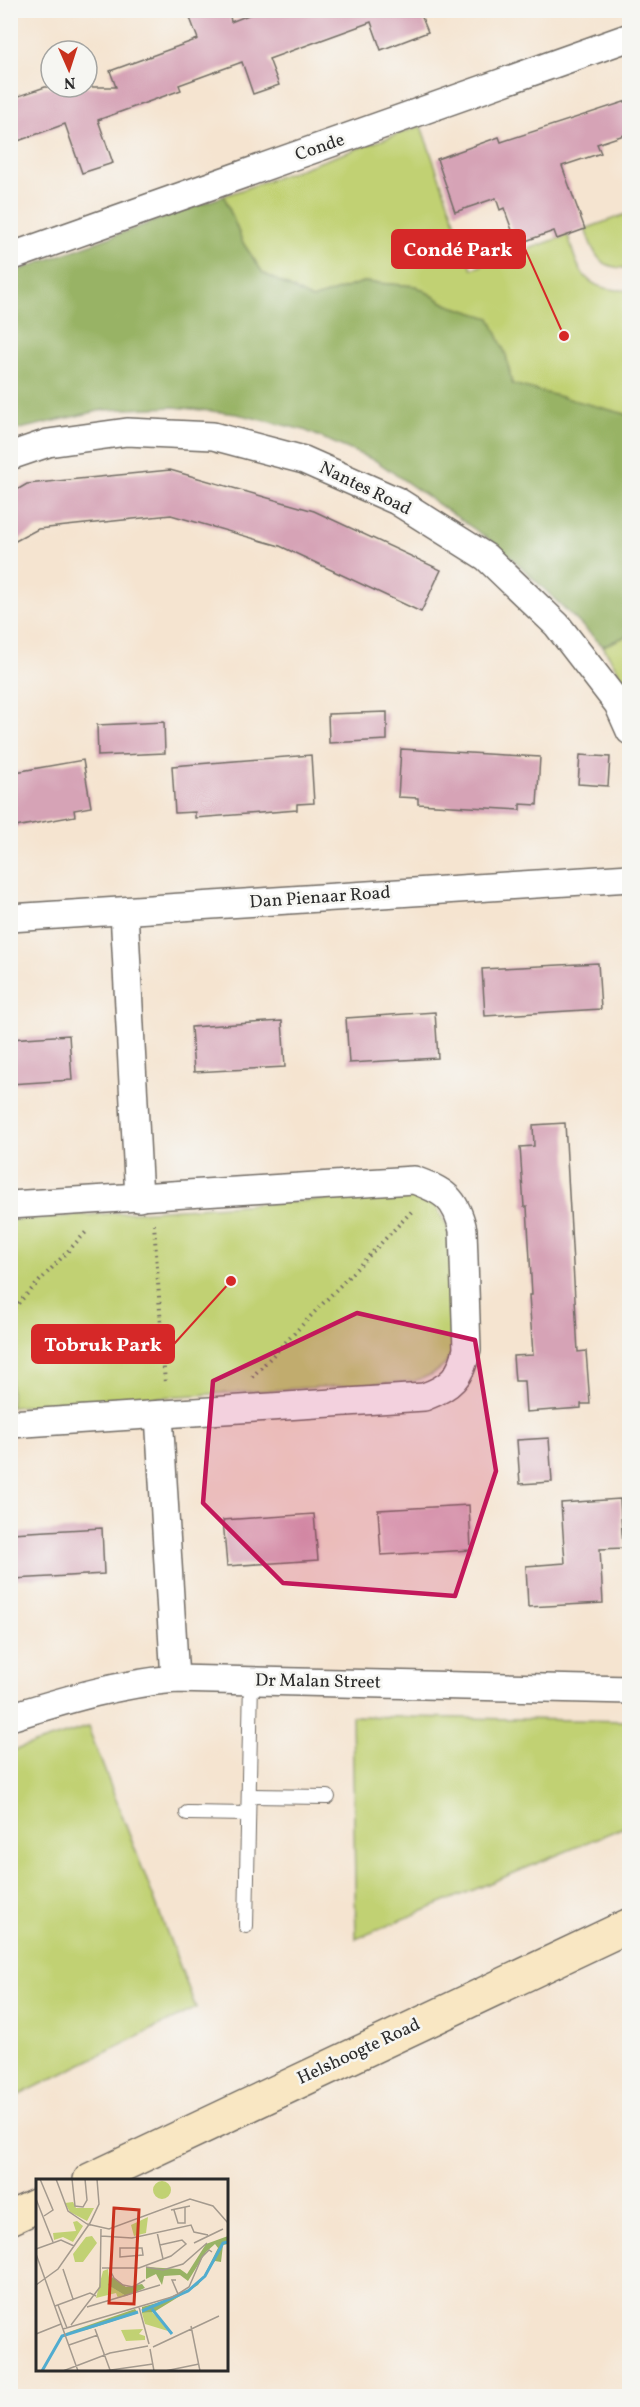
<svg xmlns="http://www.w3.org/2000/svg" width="640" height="2407" font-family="Vollkorn,serif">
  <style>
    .green { fill: #c1d173; stroke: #767e4f; stroke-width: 1.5 }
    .forest { fill: #98b365; stroke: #626f48; stroke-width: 1.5 }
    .building { fill: #d6a3b6 }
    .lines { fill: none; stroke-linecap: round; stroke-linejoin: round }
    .lane-casing { stroke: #726c65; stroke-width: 16 }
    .street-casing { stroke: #726c65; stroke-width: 30 }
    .secondary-casing { stroke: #726c65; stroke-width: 36 }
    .path { stroke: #726c65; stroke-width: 4; stroke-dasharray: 1.5 4.5; stroke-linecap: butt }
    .lane { stroke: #fff; stroke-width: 14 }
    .street { stroke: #fff; stroke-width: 27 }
    .secondary { stroke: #f9e7c3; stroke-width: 33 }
    .marked { fill: #c2185b; fill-opacity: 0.2; stroke: #c2185b; stroke-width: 4.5; stroke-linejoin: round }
    .labels { text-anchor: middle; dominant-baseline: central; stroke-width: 5; stroke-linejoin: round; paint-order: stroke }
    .street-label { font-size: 18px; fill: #2b2b2b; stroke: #f6f6f2 }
    .inset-river { fill: none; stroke: #51accf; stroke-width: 3 }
    .inset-road { fill: none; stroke: #a49a8e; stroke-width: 1.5 }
    .view { fill: #c8321e; fill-opacity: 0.15; stroke: #c8321e; stroke-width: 3 }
    .inset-edge { fill: none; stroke: #2b2b2b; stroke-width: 3 }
    .leader { fill: none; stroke: #d62828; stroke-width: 2 }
    .callout-dot { fill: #d62828; stroke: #f6f6f2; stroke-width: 2 }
    .callout { fill: #d62828; stroke: #d62828; stroke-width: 2 }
    .callout-label { font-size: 20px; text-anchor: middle; font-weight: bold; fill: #fff }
  </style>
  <rect width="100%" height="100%" fill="#f6f6f2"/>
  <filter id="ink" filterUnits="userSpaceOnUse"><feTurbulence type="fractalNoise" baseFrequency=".0167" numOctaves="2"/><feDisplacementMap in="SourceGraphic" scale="12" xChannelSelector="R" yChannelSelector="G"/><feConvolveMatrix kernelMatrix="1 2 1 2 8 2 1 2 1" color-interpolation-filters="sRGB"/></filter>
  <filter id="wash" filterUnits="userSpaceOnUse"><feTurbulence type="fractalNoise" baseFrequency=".008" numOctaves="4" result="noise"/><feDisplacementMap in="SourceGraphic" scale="24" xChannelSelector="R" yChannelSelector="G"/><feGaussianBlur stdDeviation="1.35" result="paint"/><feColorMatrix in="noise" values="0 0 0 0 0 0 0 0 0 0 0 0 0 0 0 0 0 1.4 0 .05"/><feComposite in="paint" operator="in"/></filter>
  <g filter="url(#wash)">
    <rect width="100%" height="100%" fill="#f5e4d0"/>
    <g class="green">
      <path d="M421,126L472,269L568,235C578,273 586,292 629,290V415L512,384L506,355L490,318L448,305L416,286L363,282L312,299L263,273L243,243L224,196Z"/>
      <path d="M629,213V268C598,269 595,255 585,229Z"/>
      <polygon points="629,635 629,689 603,646"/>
      <path d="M412,1194L436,1206L448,1228L455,1335C453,1364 441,1373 414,1381L11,1407V1220Z"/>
      <polygon points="352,1716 629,1721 629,1825 356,1939"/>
      <polygon points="88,1727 196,2008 11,2099 11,1751"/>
    </g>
    <polygon class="forest" points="224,196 243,243 263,273 312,299 363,282 416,286 448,305 490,318 506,355 512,384 629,415 629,635 603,646 503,549 376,461 304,430 237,414 174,407 103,410 11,431 11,273"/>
    <g id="blocks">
      <g class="building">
        <polygon points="187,10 229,10 231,22 261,10 419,10 428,32 381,50 371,22 269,59 279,85 253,94 242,62 179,85 181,90 98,120 113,163 82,173 65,124 10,144 10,99 45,87 116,87 110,71 198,39"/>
        <polygon points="630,100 630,133 597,144 601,153 562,166 585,229 557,239 554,231 517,244 504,208 500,210 496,198 455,212 437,159 499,137 501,142"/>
        <polygon points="170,470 314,511 441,570 421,612 280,546 171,515 38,529 10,544 10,494 27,484"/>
        <polygon points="387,712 387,740 329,743 328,714"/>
        <polygon points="164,722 165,753 98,756 97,725"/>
        <polygon points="401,749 540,757 537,805 520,804 520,810 418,804 418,798 398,797"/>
        <polygon points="311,755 314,803 297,804 297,810 195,818 195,812 175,813 172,766"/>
        <polygon points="580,755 610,757 608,786 578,784"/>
        <polygon points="83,760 91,807 74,810 75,816 10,828 10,773"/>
        <polygon points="598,963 601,1009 485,1016 482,969"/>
        <polygon points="435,1012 438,1058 349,1063 346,1018"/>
        <polygon points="282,1021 285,1067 194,1072 191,1027"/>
        <polygon points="69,1035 72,1080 10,1084 10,1039"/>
        <polygon points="565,1123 578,1352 586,1351 590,1404 581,1404 581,1408 526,1412 524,1381 515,1381 513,1356 533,1355 529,1295 532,1295 527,1207 524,1207 520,1147 534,1146 533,1125"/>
        <polygon points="549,1438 552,1482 520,1484 517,1440"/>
        <polygon points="620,1499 623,1548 600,1549 603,1603 528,1607 526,1566 565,1563 561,1503"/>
        <polygon points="469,1505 471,1550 381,1555 378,1510"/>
        <polygon points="314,1514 318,1560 227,1566 223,1520"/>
        <polygon points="102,1528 104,1574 14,1579 11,1533"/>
      </g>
    </g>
  </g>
  <g filter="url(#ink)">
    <use href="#blocks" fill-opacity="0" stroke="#726c65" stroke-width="1.5"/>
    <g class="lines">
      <g class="lane-casing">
        <g id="lane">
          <polyline points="249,1796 328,1797"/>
          <polyline points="187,1813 248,1814"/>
          <polyline points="246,1926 251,1680"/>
        </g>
      </g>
      <g class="street-casing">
        <g id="street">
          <polyline points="10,257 630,37"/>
          <polyline points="10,456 48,443 127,432 213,436 304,460 397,501 486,557 557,625 618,704 630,731"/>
          <polyline points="124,911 139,1198"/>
          <polyline points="10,918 630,878"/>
          <path d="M10,1205L414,1180C444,1191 456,1198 463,1230L467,1349C461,1377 451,1387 424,1397L10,1424"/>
          <polyline points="159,1415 175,1679"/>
          <path d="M10,1717C66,1700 117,1684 175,1679L630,1690"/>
        </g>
      </g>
      <g class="secondary-casing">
        <g id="secondary">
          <polyline points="90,2180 630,1925"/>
          <polyline points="10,2218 38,2205"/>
        </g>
      </g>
      <g class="path">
        <polyline points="154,1224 165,1384"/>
        <polyline points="10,1312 88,1230"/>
        <polyline points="252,1377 413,1210"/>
      </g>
      <use href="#lane" class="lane"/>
      <use href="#street" class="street"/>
      <use href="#secondary" class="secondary"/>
    </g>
  </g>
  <path class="marked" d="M357,1313L475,1340L496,1471L455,1596L283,1583L203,1503L213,1381Z"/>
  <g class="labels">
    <g class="street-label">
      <text transform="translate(320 148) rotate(-19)">Conde</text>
      <text transform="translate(365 489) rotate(26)">Nantes Road</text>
      <text transform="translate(320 898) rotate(-4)">Dan Pienaar Road</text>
      <text transform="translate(318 1682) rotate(1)">Dr Malan Street</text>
      <text transform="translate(359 2052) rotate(-25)">Helshoogte Road</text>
    </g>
  </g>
  <g transform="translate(36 2179)">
    <rect width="192" height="192" fill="#f5e4d0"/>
    <path d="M117 11a9 9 0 1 1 18 0a9 9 0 1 1-18 0ZM37,23L40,29H58L51,42L34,33L29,24ZM112,38L110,54L98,57L95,46ZM41,42L47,47L37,63L27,58L18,61L17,54L40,52L37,43ZM56,57L61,64L47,83H39L37,75L50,58ZM72,90L74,107L90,117L82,119L80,114L60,119L67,92ZM116,133L120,137L132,152L109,145L106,134ZM107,150L103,155L109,157V161L90,162L85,151Z" fill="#c1d173"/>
    <path d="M192,57V65L187,66L185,83L179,82L162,106L118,133L106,134V128L139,119L155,109L168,97L182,69L179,65L170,73L152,102L144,96L128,97L126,106L120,95L110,100V88L144,90L151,95L170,65ZM76,98L90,108L106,105L109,109L90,117L72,106ZM99,130L102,134L50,151L30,154Z" fill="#98b365"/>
    <path class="inset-river" d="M116,130L136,155M106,132L152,112L169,97L187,64L192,63M6,192L26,157L102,133"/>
    <path class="inset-road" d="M4,0L17,31L8,37M20,0L32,32L51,45M36,0L39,27L47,28L51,21L49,0M0,20L17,63M135,31L154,27M138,31L142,44H149V28M51,45L73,50L154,20L177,27L192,44M121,53L127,80M65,57L96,59L155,46L158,53L172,56M158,64L187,50M84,69H106L107,76L84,78ZM0,70L25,61L38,67M0,75L9,100M110,88L127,91L147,85L171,64M66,89H103L135,77L150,65L146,61L124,66M73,89L78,99L87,106L97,108L109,101M27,90L37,120M9,100L42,192M0,106L22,90L54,44L63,25L61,0M142,115L153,108L166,78L173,71L176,73M22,126L31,149M19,127L54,114L60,117M51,128L124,106M103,128L113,165M35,146L64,108L65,50M155,147L164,192M27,150L136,118L142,115L136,101H140M59,150L74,191M0,155L25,145M33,166L62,156M117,168L183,137M114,170L118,192M27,192L74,174L112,167M68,192L117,185M129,192L163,185"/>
    <path class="view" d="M78,29L103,31L98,125L73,124Z"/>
    <rect width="192" height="192" class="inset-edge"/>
  </g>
  <path class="leader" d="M564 336L525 249M231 1281L174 1344"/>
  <g class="callout-dot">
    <circle cx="564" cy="336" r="6"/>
    <circle cx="231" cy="1281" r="6"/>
  </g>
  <g class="callout">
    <rect x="392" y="230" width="133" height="38" rx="6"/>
    <rect x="32" y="1325" width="142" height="38" rx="6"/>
  </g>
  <g class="callout-label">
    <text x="458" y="256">Condé Park</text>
    <text x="103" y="1351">Tobruk Park</text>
  </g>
  <rect width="640" height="2407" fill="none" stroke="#f6f6f2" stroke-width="36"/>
  <g transform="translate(69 69) rotate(177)"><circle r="28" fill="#f6f6f2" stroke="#a5a5a2" stroke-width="1.5"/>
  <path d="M0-4.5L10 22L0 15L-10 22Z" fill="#c8321e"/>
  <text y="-9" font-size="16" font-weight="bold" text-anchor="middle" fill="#2b2b2b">N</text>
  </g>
</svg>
